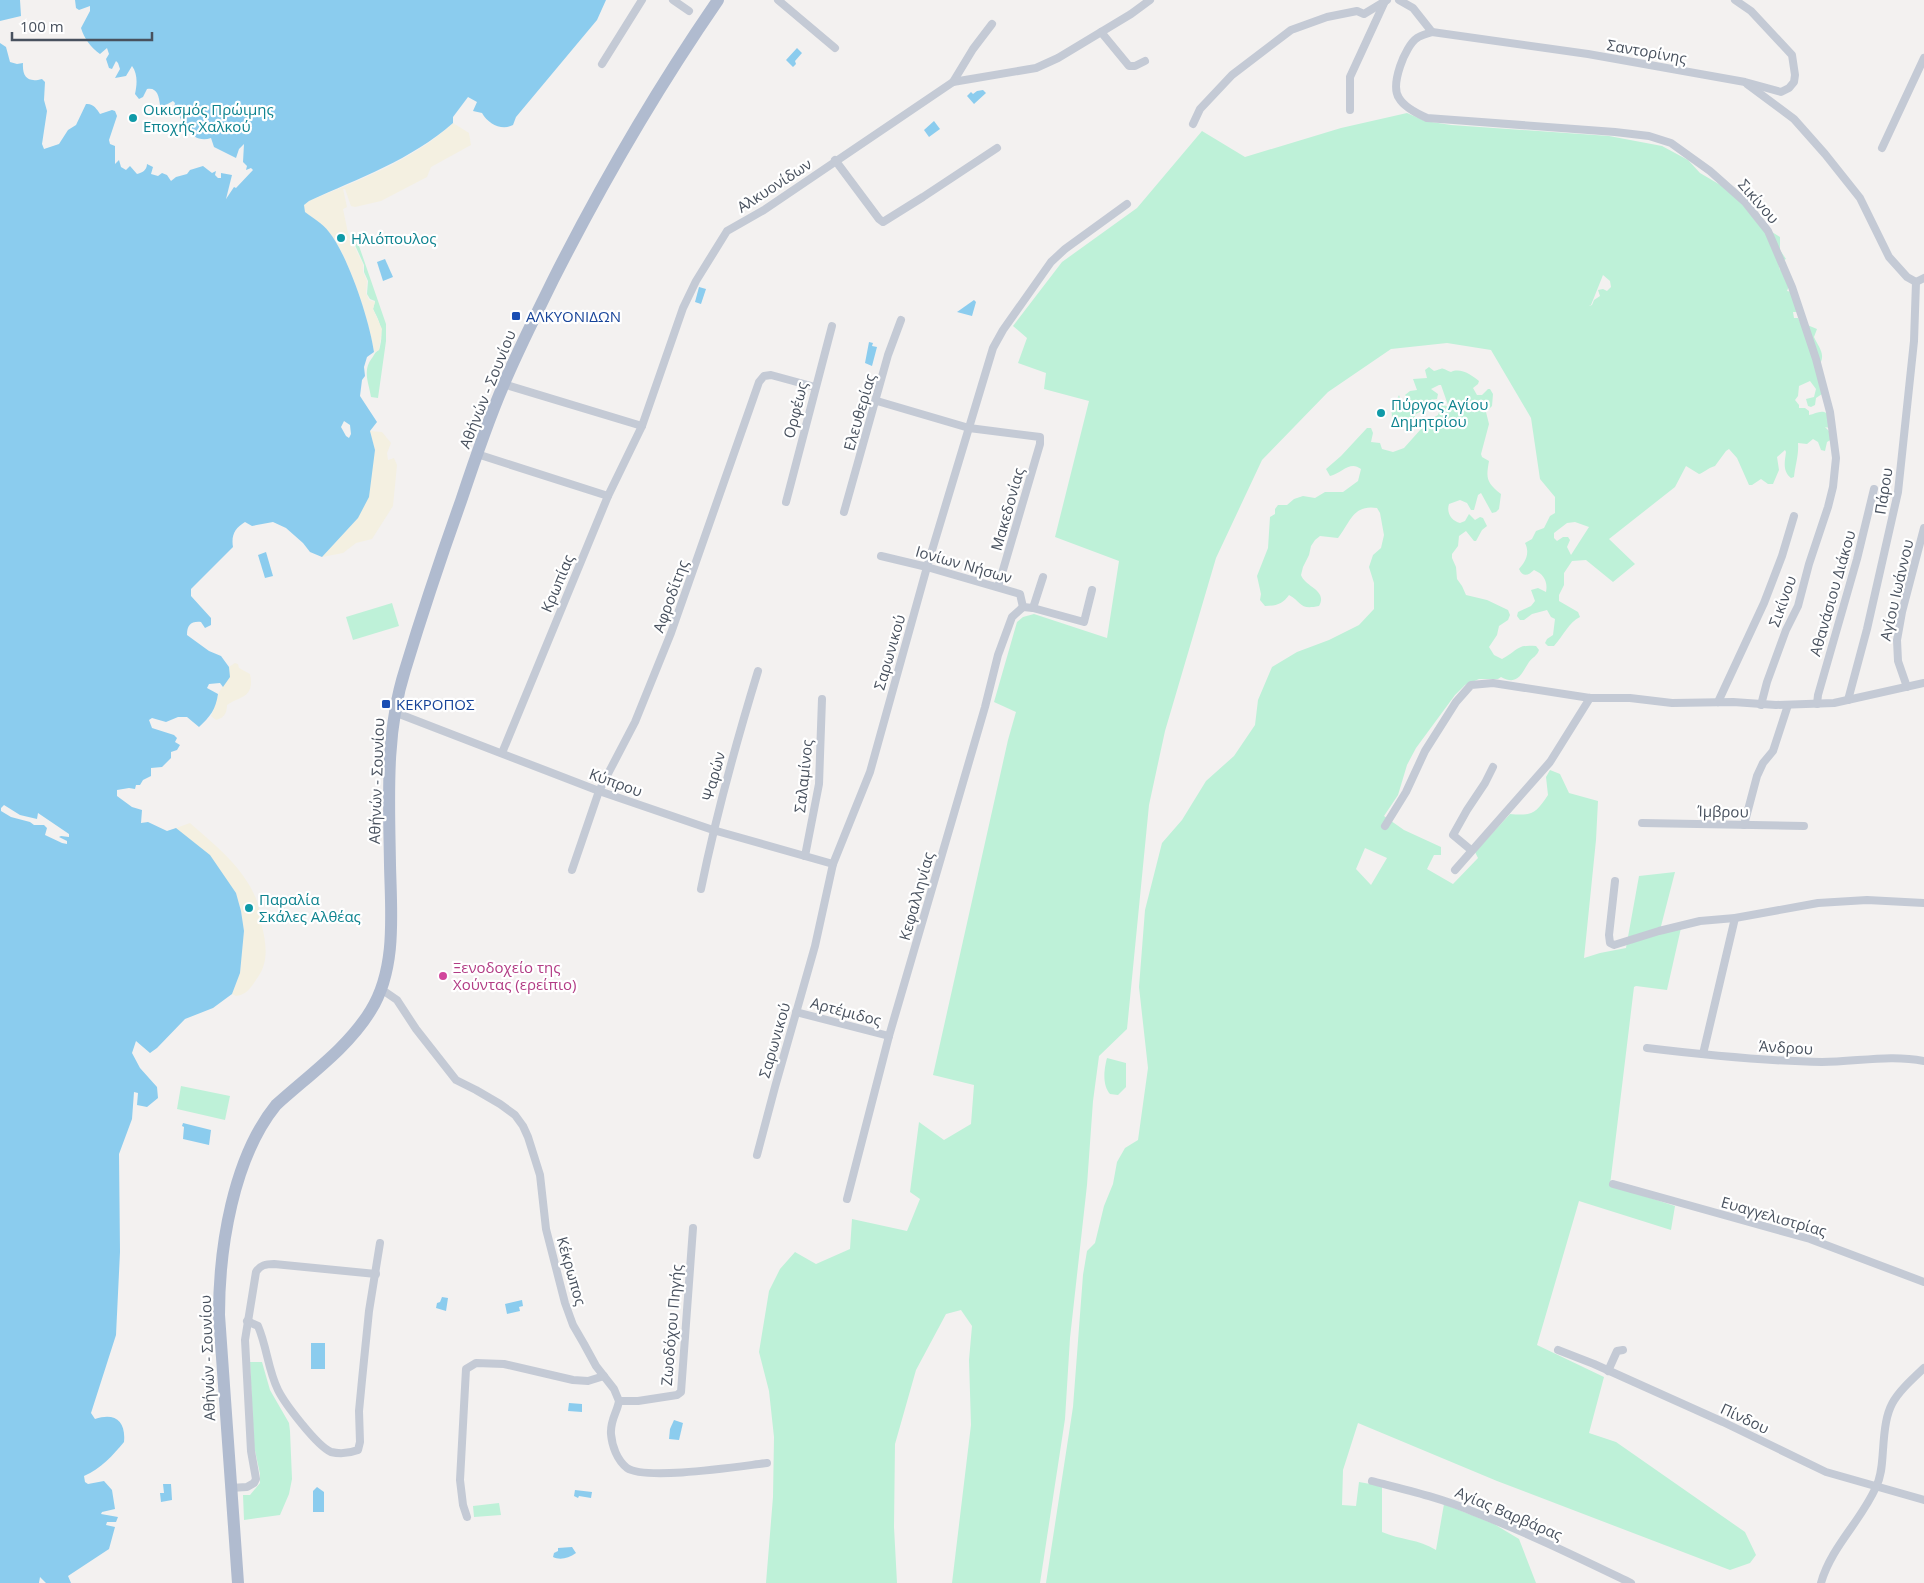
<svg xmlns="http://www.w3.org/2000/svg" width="1924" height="1583" font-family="'Open Sans',sans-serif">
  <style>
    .green { fill: #bef1d8; fill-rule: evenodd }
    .sand { fill: #f4f0e1 }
    .water { fill: #8bccee; fill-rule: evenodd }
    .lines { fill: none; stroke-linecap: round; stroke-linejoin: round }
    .street { stroke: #c4cad5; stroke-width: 8 }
    .primary { stroke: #b0bbcf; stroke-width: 12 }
    .culture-dot { fill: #0f9aa8; stroke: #fff; stroke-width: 2 }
    .transit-dot { fill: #1a4fb4; stroke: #fff; stroke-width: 2 }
    .hotel-dot { fill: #d1479c; stroke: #fff; stroke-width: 2 }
    .labels { text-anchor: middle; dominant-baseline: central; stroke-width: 4.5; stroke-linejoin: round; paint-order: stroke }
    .street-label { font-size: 15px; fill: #48515e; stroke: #fff }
    .culture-label { font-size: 15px; fill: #0d838f; stroke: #fff; text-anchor: start }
    .transit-label { font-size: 15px; fill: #164399; stroke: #fff; text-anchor: start }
    .hotel-label { font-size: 15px; fill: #b23c85; stroke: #fff; text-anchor: start }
  </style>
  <rect width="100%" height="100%" fill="#f3f1f0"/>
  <g class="green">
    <path d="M1407,113L1425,121L1451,125L1609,136L1662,146L1688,160L1700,173L1734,193L1772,232L1780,237V250L1786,259L1778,263L1780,270L1782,269L1789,286L1787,291L1792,292L1797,312H1793L1794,318H1798L1800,322L1817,329L1814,337C1819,348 1827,355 1818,367L1822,394L1816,398L1815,405L1811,407L1808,406L1806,399L1814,397L1816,389L1810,381L1799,386L1798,396L1795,400L1799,405V408H1805L1809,411V415C1816,414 1821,409 1828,414L1829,428L1825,427L1831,433L1832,439L1827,442L1825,451L1821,450L1818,442L1813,439L1807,444L1798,443C1799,455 1795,466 1794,477L1791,478C1782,471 1785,461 1786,452L1785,450L1777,457L1779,470L1773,484H1768L1761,479L1752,485H1749L1737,458L1729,449L1726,451L1715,466C1707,468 1704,473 1699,474L1686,466L1675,487L1609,539L1635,564L1613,582L1586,560L1572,561L1564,573V585L1559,595V601L1578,612L1580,617C1569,622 1563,636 1554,646H1548L1545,643L1547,639L1553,635L1555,619L1551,617L1547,610L1532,614L1524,620H1520L1517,616L1518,612L1531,606L1535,601L1531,590L1538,588L1546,592C1548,582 1544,574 1534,570C1529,575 1523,578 1519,569C1526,561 1530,553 1525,543L1532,539L1536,531L1544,528L1550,516L1555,513V497L1540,479L1531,418L1491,350L1447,343L1391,349L1328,392L1262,460L1216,558L1165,731L1149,805L1127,1029L1099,1056L1093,1101L1087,1185L1070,1338L1065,1419L1040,1583H952L971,1425L969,1360L972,1326L961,1310L946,1314L916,1370L895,1444L894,1527L897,1583H766L773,1497L774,1437L769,1391L759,1352L769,1291L780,1269L795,1252L816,1264L850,1249L852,1219L907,1231L920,1199L910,1192L919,1122L944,1140L971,1124L974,1085L933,1075L1008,740L1016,712L994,702L1017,622L1023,617L1034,614L1107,638L1119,561L1055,537L1089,401L1044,389L1046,373L1018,363L1027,338L1013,326L1062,262L1137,208L1202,131L1245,157L1341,128ZM1603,275L1610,281L1611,287L1607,291L1603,289L1598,290L1600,296L1594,300L1592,305L1589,306L1591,305ZM1575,522L1589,527L1571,555L1567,547L1570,540L1568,537H1563L1557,541L1554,538V533L1567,523Z"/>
    <path d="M358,243L386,324V341L378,398L371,397C369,383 362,371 372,358C375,354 374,353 379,350C384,333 381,324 373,309L375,301L370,299L367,294L368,281L364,272V265L355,245Z"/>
    <path d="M1429,367L1434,371C1445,368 1439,367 1451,372C1460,367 1472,375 1479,381L1478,384L1473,388L1477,395H1482L1488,389H1490L1493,394L1492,406L1486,412L1489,424L1481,454L1482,457L1489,461C1486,478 1486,482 1501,494L1499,509L1496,512L1492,513L1481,493L1478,495L1474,510H1471L1467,503L1460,500L1449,504C1446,513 1452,521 1460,523L1465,521L1469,514L1475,520L1480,517L1483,518L1487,526L1482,530L1476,541H1474L1466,531L1459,536L1458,546L1452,554V558L1456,567L1457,579L1462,586L1466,595L1487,600L1508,610L1510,615L1508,620L1499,626L1497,635L1489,647L1494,655L1502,659C1518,651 1516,644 1536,646L1539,650C1537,656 1533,657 1529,662C1521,674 1518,686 1501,677L1498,679H1479L1465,685L1455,695L1416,748L1407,765L1398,795L1384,816L1404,830L1441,847V855H1434L1427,869L1453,884L1478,858L1475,852L1510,814C1533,816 1536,813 1548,795L1546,777L1550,770L1560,774L1569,793L1598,801L1596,840L1584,958L1600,953L1626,948L1639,876L1675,872L1659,934L1681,928L1667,990L1636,986L1634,987L1610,1185L1675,1206L1671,1230L1579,1201L1537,1345L1604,1377L1589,1433L1616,1442L1745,1532L1756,1555L1750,1563L1730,1570L1497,1481L1358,1423L1343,1470L1342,1505L1356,1506L1359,1482L1382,1486V1532C1400,1540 1419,1539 1436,1550L1444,1504L1494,1524L1519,1539L1536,1583H1046L1073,1407L1083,1275L1087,1251L1095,1243L1104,1206L1113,1184L1117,1162L1125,1148L1138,1140L1148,1068L1139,987L1145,910L1162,843L1182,820L1206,781L1234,756L1255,725L1258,700L1272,667L1297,652L1329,640L1359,625L1374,609V583L1369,567L1373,555L1381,548L1384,535L1380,513L1377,508C1353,504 1350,523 1338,538L1320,536L1315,540L1311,546L1309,555L1303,567L1301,575C1305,587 1328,590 1319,606C1299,610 1303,603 1289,595C1283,604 1276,606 1265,606L1260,600L1261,594L1257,576L1268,548L1270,517L1275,514V509L1278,505H1287L1294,499L1303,496L1315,498L1325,492H1343L1358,481L1361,469C1350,460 1342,473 1330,476L1326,469L1341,456L1367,428H1371L1373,433L1371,442L1380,443L1382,449L1393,452L1404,448L1429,420L1438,415L1442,404L1448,407V405L1441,385H1439L1431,389L1438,394L1437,399L1430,400L1427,408L1416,414L1413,420L1404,427L1397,426L1392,418L1391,402L1396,401L1399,395L1402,403H1408L1410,408L1412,407V401L1405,395L1410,391L1417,390L1413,379L1427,378L1425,370ZM1365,848L1387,858L1371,885L1356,869Z"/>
    <polygon points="392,603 399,626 353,640 346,617"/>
    <path d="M1107,1058L1126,1063V1087L1118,1095L1110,1094C1102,1085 1104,1069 1107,1058Z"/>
    <polygon points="181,1086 230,1096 225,1120 177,1109"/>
    <polygon points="250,1362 262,1362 270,1390 289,1423 290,1431 292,1479 289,1494 280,1515 244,1520 243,1495 250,1495 260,1483 260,1474 254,1446"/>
    <polygon points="499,1503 501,1515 474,1517 473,1506"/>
  </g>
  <g class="sand">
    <path d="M453,123L469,133L471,145L431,167L427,177L381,201L355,207L351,206L345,189H343L347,207L343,209L348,233L352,240L347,238L353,244L363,264V272L367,281L366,293L369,300L375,302L373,309L382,329L379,350L374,352C370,323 348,254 329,232C322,223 314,219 305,212L304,205L311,200C360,180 414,160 453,123Z"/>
    <polygon points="370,431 382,432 391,443 387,453 388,460 394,458 397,465 393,506 372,539 356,543 343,553 322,557 358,518 375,450"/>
    <path d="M235,663L238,664L239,668L250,674C255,698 240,696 227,705C227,713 224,718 216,720L211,716C215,708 216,700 219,693C225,681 230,681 229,667Z"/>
    <path d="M190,823C215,845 247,870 258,904C260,911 260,919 262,926C266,943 269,962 258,977C251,987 248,994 236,996L232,994L240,973L244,931L241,911L236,893L176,828Z"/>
  </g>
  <g class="water">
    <polygon points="0,0 20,0 21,16 0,21"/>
    <path d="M75,0H606L597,20L516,117L513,125C502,131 488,124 482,113L473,111L477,102L468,97L453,117V123C411,160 359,178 309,201L304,205L305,212C314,219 322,223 329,232C348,255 370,322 374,352L367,357L364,367L365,376L362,380L360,396L377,422L370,431L375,450L369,497L358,518L322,557L310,552L303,543L286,528L273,522L252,526L245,522C235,528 231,535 233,547L191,589V596L211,618V625L205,628L201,622C191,621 187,625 187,635L209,651L221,656L229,667L230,677L223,687L220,683L209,684L207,688L218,694C216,709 210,717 199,727L187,717H178L166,722L152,718L149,720L152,728L174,735L177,738L175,742L180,745L177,750L171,752V758L162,767L151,768V776L143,780L140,785H136L135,789L129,788L117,790V796L132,807L142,810L141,823L148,822L167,831L176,828L210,855L236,893L241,911L244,931L240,973L232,994L213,1008L185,1019L157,1048L150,1053L136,1041L132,1053L140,1068L157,1087L158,1098L147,1107L137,1105L138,1093L134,1092L132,1119L119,1154L120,1252L116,1335L91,1413L95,1419C115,1412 126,1421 124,1442C113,1455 101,1469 84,1476L85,1482L88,1484L104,1481L112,1490L115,1509L102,1512L101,1514L118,1517L116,1522H107L106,1525L115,1527L109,1549L68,1576L71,1583H46L40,1577L39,1583H0V43L6,47L10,62L17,64L23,63C22,77 28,83 42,79L45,82L44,100L47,111L42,144L44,149L59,144L68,130L76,125L86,104C93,103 97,109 100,114L112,110L115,111L117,116L109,140L110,144L115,146V164L119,160L121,167L126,170L130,166L137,174C142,173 147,170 147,164L153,167L151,174L158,176L162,173L167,175L171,181L176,177L187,174L190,170L203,166L212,173L216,171L215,175L218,178H221V173L232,175L226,199L234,187L236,188L253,170L251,168L246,170L247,166L243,162L244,144L239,149L236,158L214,147L211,138C193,144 182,126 178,111H173L175,103L173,101L164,106L160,105C159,96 157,87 147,89L143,97L139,99L135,94C137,85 138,74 132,66L126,76L115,78L120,69L118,63L116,61L112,69L109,68L106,59L109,54L107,48L100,54C91,48 84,38 81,28L90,11V6L79,10L76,8ZM344,421L350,425L351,434L349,438L346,436L341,427ZM4,805L20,815L37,819L38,813L69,834V837L61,836L59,837L67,841V844L62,843L45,835L47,828L44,825H34L30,822L11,817L1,811V808Z"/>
    <polygon points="797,48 802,53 795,61 796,64 793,67 786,60"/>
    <polygon points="983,90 986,93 974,104 967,96 971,92 973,94 977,91"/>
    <polygon points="934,121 940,129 929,137 924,130"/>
    <polygon points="385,259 393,277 383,281 377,262"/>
    <polygon points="699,287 706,289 701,304 695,302"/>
    <polygon points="974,300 976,302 972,316 957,312"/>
    <polygon points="869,342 873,343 872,346 877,347 872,366 865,363"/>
    <polygon points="266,552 273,576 265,578 258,555"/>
    <polygon points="183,1123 211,1130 209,1145 183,1139 184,1127 182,1126"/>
    <polygon points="442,1297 448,1298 446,1311 436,1308 437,1303 440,1302"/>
    <polygon points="522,1300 523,1306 519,1307 520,1311 507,1314 505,1304"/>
    <rect x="311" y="1343" width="14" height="26"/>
    <polygon points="569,1403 582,1404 582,1412 568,1411"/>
    <polygon points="674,1420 683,1423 679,1440 669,1439 670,1429"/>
    <polygon points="163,1484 171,1484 172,1500 161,1502 160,1493 164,1493"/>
    <polygon points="317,1487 324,1492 324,1512 313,1512 313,1491"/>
    <polygon points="575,1490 592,1492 591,1498 579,1496 578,1498 574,1496"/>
    <path d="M572,1547L576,1553C568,1559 559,1560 553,1557L554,1553L558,1551V1548Z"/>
  </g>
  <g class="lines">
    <g class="street">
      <polyline points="673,0 689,11"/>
      <polyline points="778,0 835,48"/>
      <polyline points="1399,0 1413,8 1432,32 1588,54 1745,82 1781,92 1789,88 1794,82 1795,75 1792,55 1751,11 1735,0"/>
      <polyline points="1101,32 1129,66 1135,66 1145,61"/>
      <path d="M1432,32C1427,34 1421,35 1417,38C1405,46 1390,85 1399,98C1404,107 1418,114 1427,118L1615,132L1649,136L1671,143L1710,171L1745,202L1768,231L1792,287L1816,359L1830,412L1836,458L1833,487L1828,507L1809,564L1798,606L1786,630L1767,682L1761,705"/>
      <polyline points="602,64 642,0"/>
      <polyline points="953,82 973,49 992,24"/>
      <polyline points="1747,84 1794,119 1825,154 1860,198 1889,257 1907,277 1916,282 1924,278"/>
      <polyline points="1350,110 1350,77 1385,1"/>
      <polyline points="1193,124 1200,109 1232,75 1291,30 1327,17 1357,11 1364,14 1387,0"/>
      <polyline points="1882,148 1924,58"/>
      <polyline points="835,160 879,219 883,222 923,197 997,148"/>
      <polyline points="503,384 642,426"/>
      <polyline points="877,401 969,428 1040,437 1040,444 998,587"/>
      <polyline points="477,454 608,496"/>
      <polyline points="786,502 832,326"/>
      <polyline points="844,512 888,355 901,320"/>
      <polyline points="881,556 927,567 1020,594 1023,607"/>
      <polyline points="1023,607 1033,608 1084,622 1092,590"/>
      <polyline points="1033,608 1043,577"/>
      <polyline points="1907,687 1898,661 1897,640 1902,612 1924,528"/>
      <polyline points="1848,700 1867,629 1898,492 1914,341 1916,282"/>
      <polyline points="1718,702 1764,603 1782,556 1794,516"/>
      <polyline points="1817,704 1818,695 1857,559 1874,489"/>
      <polyline points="394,712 599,791 713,830 833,864"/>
      <polyline points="502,753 608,496 642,426 683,308 696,281 727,231 764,210 953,82 1036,68 1058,58 1131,14 1150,0"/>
      <polyline points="1642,823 1804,826"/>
      <polyline points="1744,825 1757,776 1763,763 1773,751 1788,705"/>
      <polyline points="1385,826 1406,792 1425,751 1456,702 1471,685 1493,683 1590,698 1630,698 1672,703 1733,702 1776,705 1834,703 1924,683"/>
      <polyline points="1471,850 1453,835 1467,810 1485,783 1493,767"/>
      <polyline points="805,856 819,784 822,699"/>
      <polyline points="572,870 599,791 635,722 671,633 759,382 764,376 771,375 815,387"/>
      <polyline points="1455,870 1550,762 1590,698"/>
      <polyline points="1615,881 1609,935 1610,943 1614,945 1659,931 1700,921 1735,918 1818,903 1867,900 1924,903"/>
      <path d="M701,889C716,815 736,743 758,671"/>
      <path d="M381,989L397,1000L416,1029L456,1080L476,1090L500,1104L515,1115L523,1126L528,1137L540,1175L546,1229L565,1303L573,1325L584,1344L596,1366L614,1389L619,1401C617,1413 610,1420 611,1434C612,1446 617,1460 627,1468C646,1481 741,1466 767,1463"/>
      <polyline points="796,1012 889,1036"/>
      <path d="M1647,1048C1705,1055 1763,1061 1822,1062C1856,1062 1890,1054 1924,1061"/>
      <polyline points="1703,1054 1735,918"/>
      <polyline points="757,1155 775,1087 815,946 833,864 870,772 927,567 993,348 1003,330 1051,262 1065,249 1127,204"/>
      <polyline points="1613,1184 1810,1239 1924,1282"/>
      <polyline points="847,1199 889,1036 985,707 998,655 1012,617 1023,607"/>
      <path d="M247,1321L258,1326C267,1347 268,1370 278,1390C285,1404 317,1446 331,1452C339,1454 350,1453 358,1450L360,1442L359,1411L362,1380L369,1311L380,1243"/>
      <polyline points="1558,1350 1594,1364 1723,1422 1826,1472 1924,1500"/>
      <polyline points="1608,1371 1617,1351 1623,1350"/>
      <polyline points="619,1401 638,1401 677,1395 681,1392 693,1228"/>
      <path d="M1372,1481C1407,1490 1441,1498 1474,1512C1528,1533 1579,1558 1631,1583"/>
      <path d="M230,1488L247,1487L254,1483L256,1479L251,1451L245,1340L256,1272C260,1265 266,1264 274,1264L376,1274"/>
      <polyline points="467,1517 463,1505 460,1480 466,1369 476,1363 504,1364 573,1380 588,1381 604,1376"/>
      <path d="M1821,1583C1831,1547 1861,1521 1876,1487C1882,1475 1882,1462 1883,1450C1886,1404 1891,1399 1924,1368"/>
    </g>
    <path class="primary" d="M238,1583L219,1315C219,1248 233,1158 276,1105C309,1075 348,1048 371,1010C397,968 391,912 390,865C389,800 385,733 405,670C422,614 441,557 461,501C474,462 487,423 503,386C518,350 536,315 553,280C602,183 656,90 718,0"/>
  </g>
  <g class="culture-dot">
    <circle cx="133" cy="118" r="5"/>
    <circle cx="341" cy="238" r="5"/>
    <circle cx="1381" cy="413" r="5"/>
    <circle cx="249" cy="908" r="5"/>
  </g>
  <g class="transit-dot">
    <rect x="511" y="311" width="10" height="10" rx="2.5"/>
    <rect x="381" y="699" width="10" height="10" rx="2.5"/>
  </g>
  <circle class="hotel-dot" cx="443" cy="976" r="5"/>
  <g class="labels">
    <g class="street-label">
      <text transform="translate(1647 51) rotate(10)">Σαντορίνης</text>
      <text transform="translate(774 185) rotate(-33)">Αλκυονίδων</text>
      <text transform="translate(1759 201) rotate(49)">Σικίνου</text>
      <text transform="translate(487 389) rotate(-68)">Αθήνών - Σουνίου</text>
      <text transform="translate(795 410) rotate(-76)">Ορφέως</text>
      <text transform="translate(859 412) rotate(-74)">Ελευθερίας</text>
      <text transform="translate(1883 491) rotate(-81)">Πάρου</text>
      <text transform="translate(1007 509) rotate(-74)">Μακεδονίας</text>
      <text transform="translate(964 564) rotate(16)">Ιονίων Νήσων</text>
      <text transform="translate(557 583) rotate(-67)">Κρωπίας</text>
      <text transform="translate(1896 590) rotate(-77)">Αγίου Ιωάννου</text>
      <text transform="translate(1832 593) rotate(-74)">Αθανάσιου Διάκου</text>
      <text transform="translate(670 596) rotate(-70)">Αφροδίτης</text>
      <text transform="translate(1782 601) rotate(-70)">Σικίνου</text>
      <text transform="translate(889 652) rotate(-74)">Σαρωνικού</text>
      <text transform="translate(713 776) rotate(-75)">Ψαρών</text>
      <text transform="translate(803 776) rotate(-84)">Σαλαμίνος</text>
      <text transform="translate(376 781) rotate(-88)">Αθήνών - Σουνίου</text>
      <text transform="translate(616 782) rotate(20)">Κύπρου</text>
      <text transform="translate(1723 811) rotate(1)">Ίμβρου</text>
      <text transform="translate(916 896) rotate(-74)">Κεφαλληνίας</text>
      <text transform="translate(846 1011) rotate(15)">Αρτέμιδος</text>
      <text transform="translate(774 1040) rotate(-74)">Σαρωνικού</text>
      <text transform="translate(1786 1047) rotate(3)">Άνδρου</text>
      <text transform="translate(1774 1216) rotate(16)">Ευαγγελιστρίας</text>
      <text transform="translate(572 1271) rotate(74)">Κέκρωπος</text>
      <text transform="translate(671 1325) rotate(-85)">Ζωοδόχου Πηγής</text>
      <text transform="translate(207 1358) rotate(-92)">Αθήνών - Σουνίου</text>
      <text transform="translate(1745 1418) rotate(25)">Πίνδου</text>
      <text transform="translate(1509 1513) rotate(23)">Αγίας Βαρβάρας</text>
    </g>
    <g class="culture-label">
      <text x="143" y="109">Οικισμός Πρώιμης<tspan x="143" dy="17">Εποχής Χαλκού</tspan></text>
      <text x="351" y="238">Ηλιόπουλος</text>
      <text x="1391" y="404">Πύργος Αγίου<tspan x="1391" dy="17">Δημητρίου</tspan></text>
      <text x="259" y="899">Παραλία<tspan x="259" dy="17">Σκάλες Αλθέας</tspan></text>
    </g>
    <g class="transit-label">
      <text x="526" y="316">ΑΛΚΥΟΝΙΔΩΝ</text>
      <text x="396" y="704">ΚΕΚΡΟΠΟΣ</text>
    </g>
    <g class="hotel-label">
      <text x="453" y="967">Ξενοδοχείο της<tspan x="453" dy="17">Χούντας (ερείπιο)</tspan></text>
    </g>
  </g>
  <path d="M12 32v8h140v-8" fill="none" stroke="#48515e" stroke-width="2.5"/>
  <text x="20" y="32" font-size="15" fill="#48515e" stroke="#ffffff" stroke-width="4" paint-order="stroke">100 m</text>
</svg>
